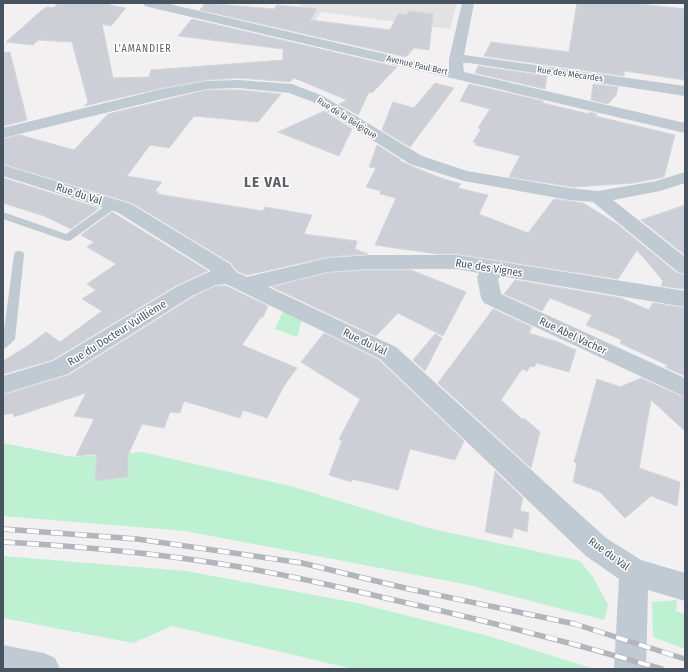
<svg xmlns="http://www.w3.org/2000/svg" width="688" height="672" font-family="'Fira Sans Condensed',sans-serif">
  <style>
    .education { fill: #e3e1e2 }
    .green { fill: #bdf1d2 }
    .building { fill: #cccfd5; stroke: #d4d6dc }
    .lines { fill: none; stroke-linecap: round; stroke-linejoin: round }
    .lane { fill: #c0cad2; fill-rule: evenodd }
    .street { fill: #c0cad2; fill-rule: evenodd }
    .rail-casing { stroke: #b2b5bb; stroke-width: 5.5 }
    .rail { stroke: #fff; stroke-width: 4; stroke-dasharray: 12; stroke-linecap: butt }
    .labels { text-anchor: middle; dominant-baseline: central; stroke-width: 3; stroke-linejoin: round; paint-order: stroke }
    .far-street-label { font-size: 9px; fill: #47535e; stroke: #fff }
    .far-neighbourhood-label { font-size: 10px; letter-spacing: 1px; fill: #5c6065; stroke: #fff }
    .street-label { font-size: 11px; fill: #47535e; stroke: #fff }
    .district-label { font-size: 15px; font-weight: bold; letter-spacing: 1px; fill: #5c6065; stroke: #fff }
  </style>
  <rect width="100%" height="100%" fill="#f2f0f0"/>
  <polygon class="education" points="302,3 457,3 450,29 321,12 308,33 286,28"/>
  <g class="green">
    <polygon points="283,311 302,320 297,337 275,329"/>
    <polygon points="3,443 73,457 142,452 294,487 428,528 580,561 593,577 608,605 604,620 469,585 185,531 3,516"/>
    <polygon points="3,556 186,571 357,603 492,637 594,669 353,669 172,626 133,643 3,618"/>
    <polygon points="677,600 676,611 685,614 685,649 653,637 652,602"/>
  </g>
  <g class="building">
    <polygon points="59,3 112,3 110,5 126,8 111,26 102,24 113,78 149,77 151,70 283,60 283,49 178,36 192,19 397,67 372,93 369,92 358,115 339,104 347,100 294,78 290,82 239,78 207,80 162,88 84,106 88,102 72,42 38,40 33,45 6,42 42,10 47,7 53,8"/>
    <polygon points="205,3 274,9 277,5 317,9 310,20 390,30 398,14 407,15 408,11 433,14 429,50 414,48 406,57 200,10"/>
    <polygon points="577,3 632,3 685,9 685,80 624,71 624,76 484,56 491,42 569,52"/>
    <polygon points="10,52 27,120 3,126 3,53"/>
    <polygon points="478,66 547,76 545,89 475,73"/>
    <polygon points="435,83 454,88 410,147 382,130 393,102 414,108"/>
    <polygon points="469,84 543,101 543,103 589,114 589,112 597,114 595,116 675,135 664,177 634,183 573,187 509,177 520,156 475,145 476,143 473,142 481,129 478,128 490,109 460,101"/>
    <polygon points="593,84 618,87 616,95 608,104 591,100"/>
    <polygon points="207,90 239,90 281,94 258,122 194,116 169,148 150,145 127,176 162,182 155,191 159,192 157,194 263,211 265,207 312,215 304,234 357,241 355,249 368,254 328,257 247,275 237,271 231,263 132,203 3,164 3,139 20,135 74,150 108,114"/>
    <polygon points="324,111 352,129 339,156 278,132"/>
    <polygon points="377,145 401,160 400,161 438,177 461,184 458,188 488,195 479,214 528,233 554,199 583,203 617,224 677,273 685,275 685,289 661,286 663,281 637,250 618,279 457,254 437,254 375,245 396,198 380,194 381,191 366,187 376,168 369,167"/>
    <polygon points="3,178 99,208 71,229 44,216 3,203"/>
    <polygon points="685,205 685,255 641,220"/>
    <polygon points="112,212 208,271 177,285 52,360 3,374 3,361 26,347 46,332 60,342 102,311 82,299 96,290 87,284 116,264 87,247 94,242 81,235"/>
    <polygon points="369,270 411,270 466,292 443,336 398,313 376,336 272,287 328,273"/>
    <polygon points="515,280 621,298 649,310 653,303 685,308 685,376 665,367 669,366 620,343 622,340 586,325 592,315 550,298 542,311 504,294"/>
    <polygon points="215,286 226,286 268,306 263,317 261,317 242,345 297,368 284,386 267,418 243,410 240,418 184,401 180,413 170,412 164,428 142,424 128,455 128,477 95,481 97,454 76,456 94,419 74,416 86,393 14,417 13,413 3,415 3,395 69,375 193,297"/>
    <polygon points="493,309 532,327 529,333 558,342 576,350 569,372 537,363 534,367 531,366 527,371 522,369 501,400 523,420 524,418 540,432 531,468 438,383"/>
    <polygon points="324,333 379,360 464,441 455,460 410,449 398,490 352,479 351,482 329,475 342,441 339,439 360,399 301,362"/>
    <polygon points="435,334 442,338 425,371 413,360"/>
    <polygon points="641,378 685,398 685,431 651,400 639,468 680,482 677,506 651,496 625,518 600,492 573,482 577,463 574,462 597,379 620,387"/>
    <polygon points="495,471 523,498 520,511 529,513 527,532 514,528 512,538 485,532"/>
  </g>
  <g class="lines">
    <g class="lane">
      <polygon points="113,202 118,205 117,207 71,240 67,241 3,219 3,212 66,234 109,203"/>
      <polygon points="19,251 23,252 24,255 15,339 7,347 3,349 3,337 14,255 15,252"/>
    </g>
    <g class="street">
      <polygon points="143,3 165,3 449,69 449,59 462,3 474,3 464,55 685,86 685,96 469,63 463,63 464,72 685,123 685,133 149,7 145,6"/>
      <polygon points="239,80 292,84 323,96 422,156 467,171 569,188 598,191 656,181 685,172 685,183 660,191 613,200 685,257 685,274 678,272 593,202 569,200 464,181 410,164 313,102 289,93 239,88 207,89 162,99 3,138 3,128 162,89 207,81"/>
      <polygon points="3,165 131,204 230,264 236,272 247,277 328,258 369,255 457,255 685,291 685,307 501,276 498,279 501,294 685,378 685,397 484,303 481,298 477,277 479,273 457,269 369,269 328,272 268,287 396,347 606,538 641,560 685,573 685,601 648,590 646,669 614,669 619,579 586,556 380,359 226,284 215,285 192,296 68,374 3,394 3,376 53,361 178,286 211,271 117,212 3,176"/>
      <polygon points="3,645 44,653 55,658 60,669 3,669"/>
    </g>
    <g class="rail-casing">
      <g id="rail">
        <polyline points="3,529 137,539 302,563 409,589 575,624 685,659"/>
        <path d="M3,542C74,546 145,552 215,563C275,572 334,586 394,600C484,620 573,643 662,669"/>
      </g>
    </g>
    <use href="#rail" class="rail"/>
  </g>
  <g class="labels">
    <g class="far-street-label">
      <text transform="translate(417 65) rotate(13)">Avenue Paul Bert</text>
      <text transform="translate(570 74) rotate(8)">Rue des Mécardes</text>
      <text transform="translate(347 118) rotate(32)">Rue de la Belgique</text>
    </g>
    <g class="far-neighbourhood-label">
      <text x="143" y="49">L'AMANDIER</text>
    </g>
    <g class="street-label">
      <text transform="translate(79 194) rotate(18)">Rue du Val</text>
      <text transform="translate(489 268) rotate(9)">Rue des Vignes</text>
      <text transform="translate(117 333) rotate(-32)">Rue du Docteur Vuillième</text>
      <text transform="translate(573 336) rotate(25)">Rue Abel Vacher</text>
      <text transform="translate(365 342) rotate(26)">Rue du Val</text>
      <text transform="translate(609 554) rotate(36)">Rue du Val</text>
    </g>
    <g class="district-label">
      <text x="267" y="182">LE VAL</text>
    </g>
  </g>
  <rect width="688" height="672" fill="none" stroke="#47535e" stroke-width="8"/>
</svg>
